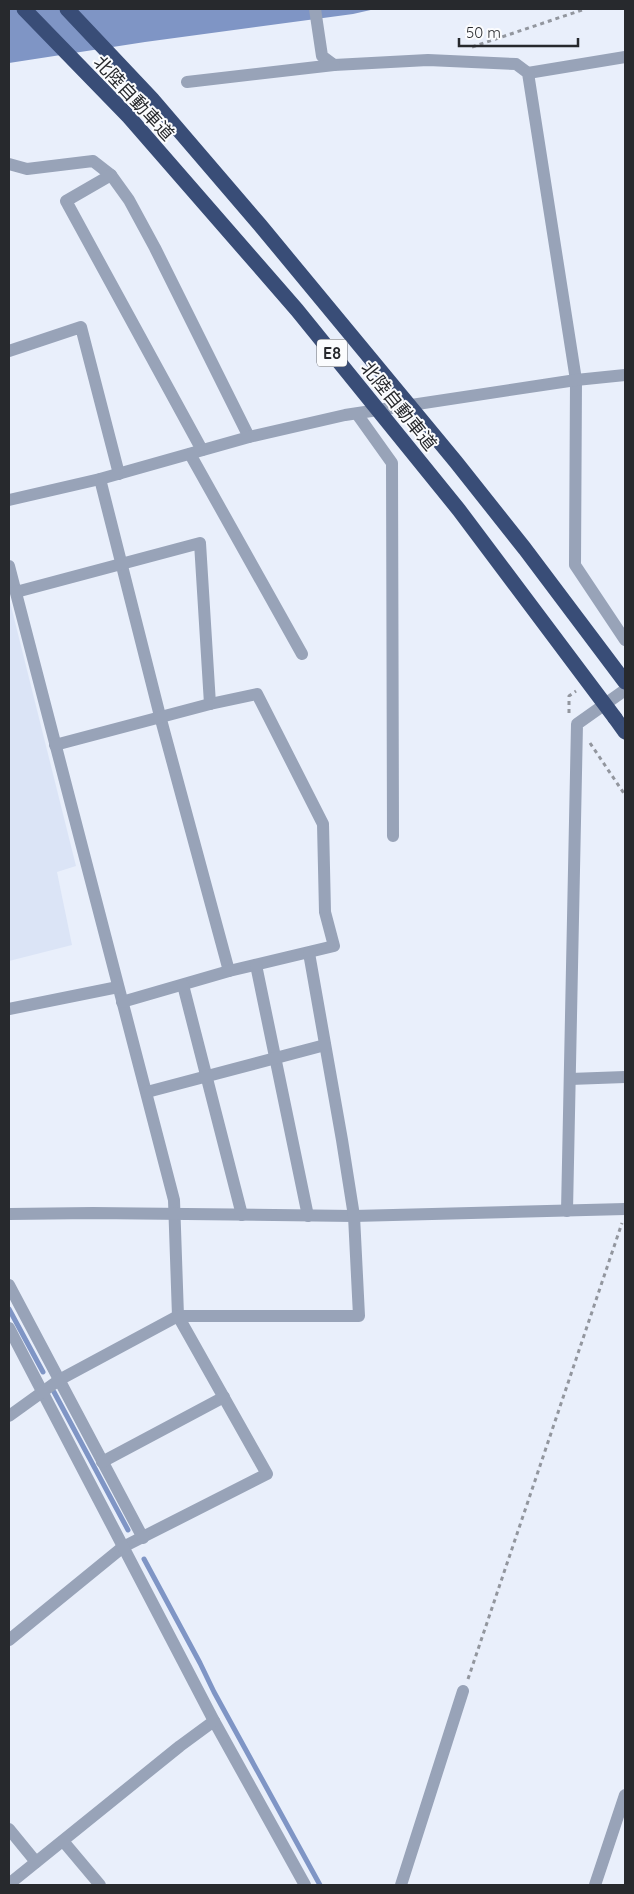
<svg xmlns="http://www.w3.org/2000/svg" width="634" height="1894" font-family="Quicksand,'Noto Sans JP',sans-serif">
  <style>
    .built { fill: #dbe4f6 }
    .water { fill: #7f95c5 }
    .lines { fill: none; stroke-linecap: round; stroke-linejoin: round }
    .stream { stroke: #7f95c5; stroke-width: 5 }
    .path { stroke: #92969e; stroke-width: 3; stroke-dasharray: 4 4; stroke-linecap: butt }
    .minor { stroke: #98a3b8; stroke-width: 12 }
    .tertiary { stroke: #98a3b8; stroke-width: 12 }
    .motorway { stroke: #394d77; stroke-width: 15 }
    .motorway-bridge { stroke: #394d77; stroke-width: 15 }
    .labels { text-anchor: middle; dominant-baseline: central; stroke-width: 4; stroke-linejoin: round; paint-order: stroke }
    .shield { fill: #fbfcfe; stroke: #67686c; stroke-width: 1 }
    .shield-label { font-size: 16px; font-weight: bold; fill: #27292d }
    .street-label { font-size: 18px; fill: #27292d; stroke: #fbfcfe }
  </style>
  <rect width="100%" height="100%" fill="#e9effb"/>
  <polygon class="built" points="9,598 76,866 57,872 72,945 9,961"/>
  <polygon class="water" points="9,9 375,9 353,14 145,42 9,63"/>
  <g class="lines">
    <g class="stream">
      <polyline points="9,1309 43,1372"/>
      <polyline points="54,1392 128,1530"/>
      <polyline points="144,1559 200,1663 214,1692 320,1885"/>
    </g>
    <g class="path">
      <polyline points="472,47 585,9"/>
      <polyline points="569,713 569,696 576,691"/>
      <polyline points="590,743 625,795"/>
      <polyline points="468,1679 622,1223"/>
    </g>
    <g class="minor">
      <polyline points="315,9 322,56 334,65 428,60 516,64 528,73 576,380 575,565 625,640"/>
      <polyline points="528,73 625,57"/>
      <polyline points="187,82 334,65"/>
      <polyline points="9,164 27,169 93,161 111,175 129,200 155,248 249,437"/>
      <polyline points="111,175 66,201 202,450"/>
      <polyline points="9,351 81,327 119,474"/>
      <polyline points="357,414 392,463 393,836"/>
      <polyline points="190,454 302,654"/>
      <polyline points="100,479 160,716 229,971"/>
      <polyline points="9,566 174,1200 178,1316 267,1474 123,1547 9,1640"/>
      <polyline points="16,592 200,543 210,704"/>
      <polyline points="55,745 210,704 257,694 323,824 325,912 334,946 229,971 122,1002"/>
      <polyline points="256,965 308,1216"/>
      <polyline points="183,985 242,1215"/>
      <polyline points="9,1009 118,987"/>
      <polyline points="570,1079 625,1077"/>
      <polyline points="147,1092 325,1045"/>
      <polyline points="567,1211 577,724 625,690"/>
      <polyline points="9,1214 93,1213 354,1216 625,1209"/>
      <polyline points="9,1285 143,1538"/>
      <polyline points="9,1328 214,1721 305,1885"/>
      <polyline points="9,1416 59,1380 178,1316 359,1316 354,1216 342,1140 309,953"/>
      <polyline points="102,1462 224,1397"/>
      <polyline points="9,1829 36,1862"/>
      <polyline points="63,1841 100,1885"/>
      <polyline points="9,1884 180,1746 214,1721"/>
      <polyline points="401,1885 463,1691"/>
      <polyline points="595,1885 625,1795"/>
    </g>
    <polyline class="tertiary" points="9,500 100,479 249,437 345,415 576,380 625,375"/>
    <polyline class="motorway" points="615,718 625,732"/>
    <g class="motorway-bridge">
      <polyline points="24,9 129,117 297,310 459,510 615,718"/>
      <polyline points="67,9 152,99 260,225 456,462 525,549 625,682"/>
    </g>
  </g>
  <g class="labels">
    <rect class="shield" x="317" y="339.5" width="30" height="27" rx="4"/>
    <g class="shield-label">
      <text x="332" y="353">E8</text>
    </g>
    <g class="street-label">
      <text transform="translate(134 98) rotate(47)">北陸自動車道</text>
      <text transform="translate(399 406) rotate(51)">北陸自動車道</text>
    </g>
  </g>
  <rect width="634" height="1894" fill="none" stroke="#27292d" stroke-width="20"/>
  <path d="M459 38v8h119v-8" fill="none" stroke="#27292d" stroke-width="2.5"/>
  <text x="466" y="38" font-size="15" fill="#27292d" stroke="#fbfcfe" stroke-width="4" paint-order="stroke">50 m</text>
</svg>
